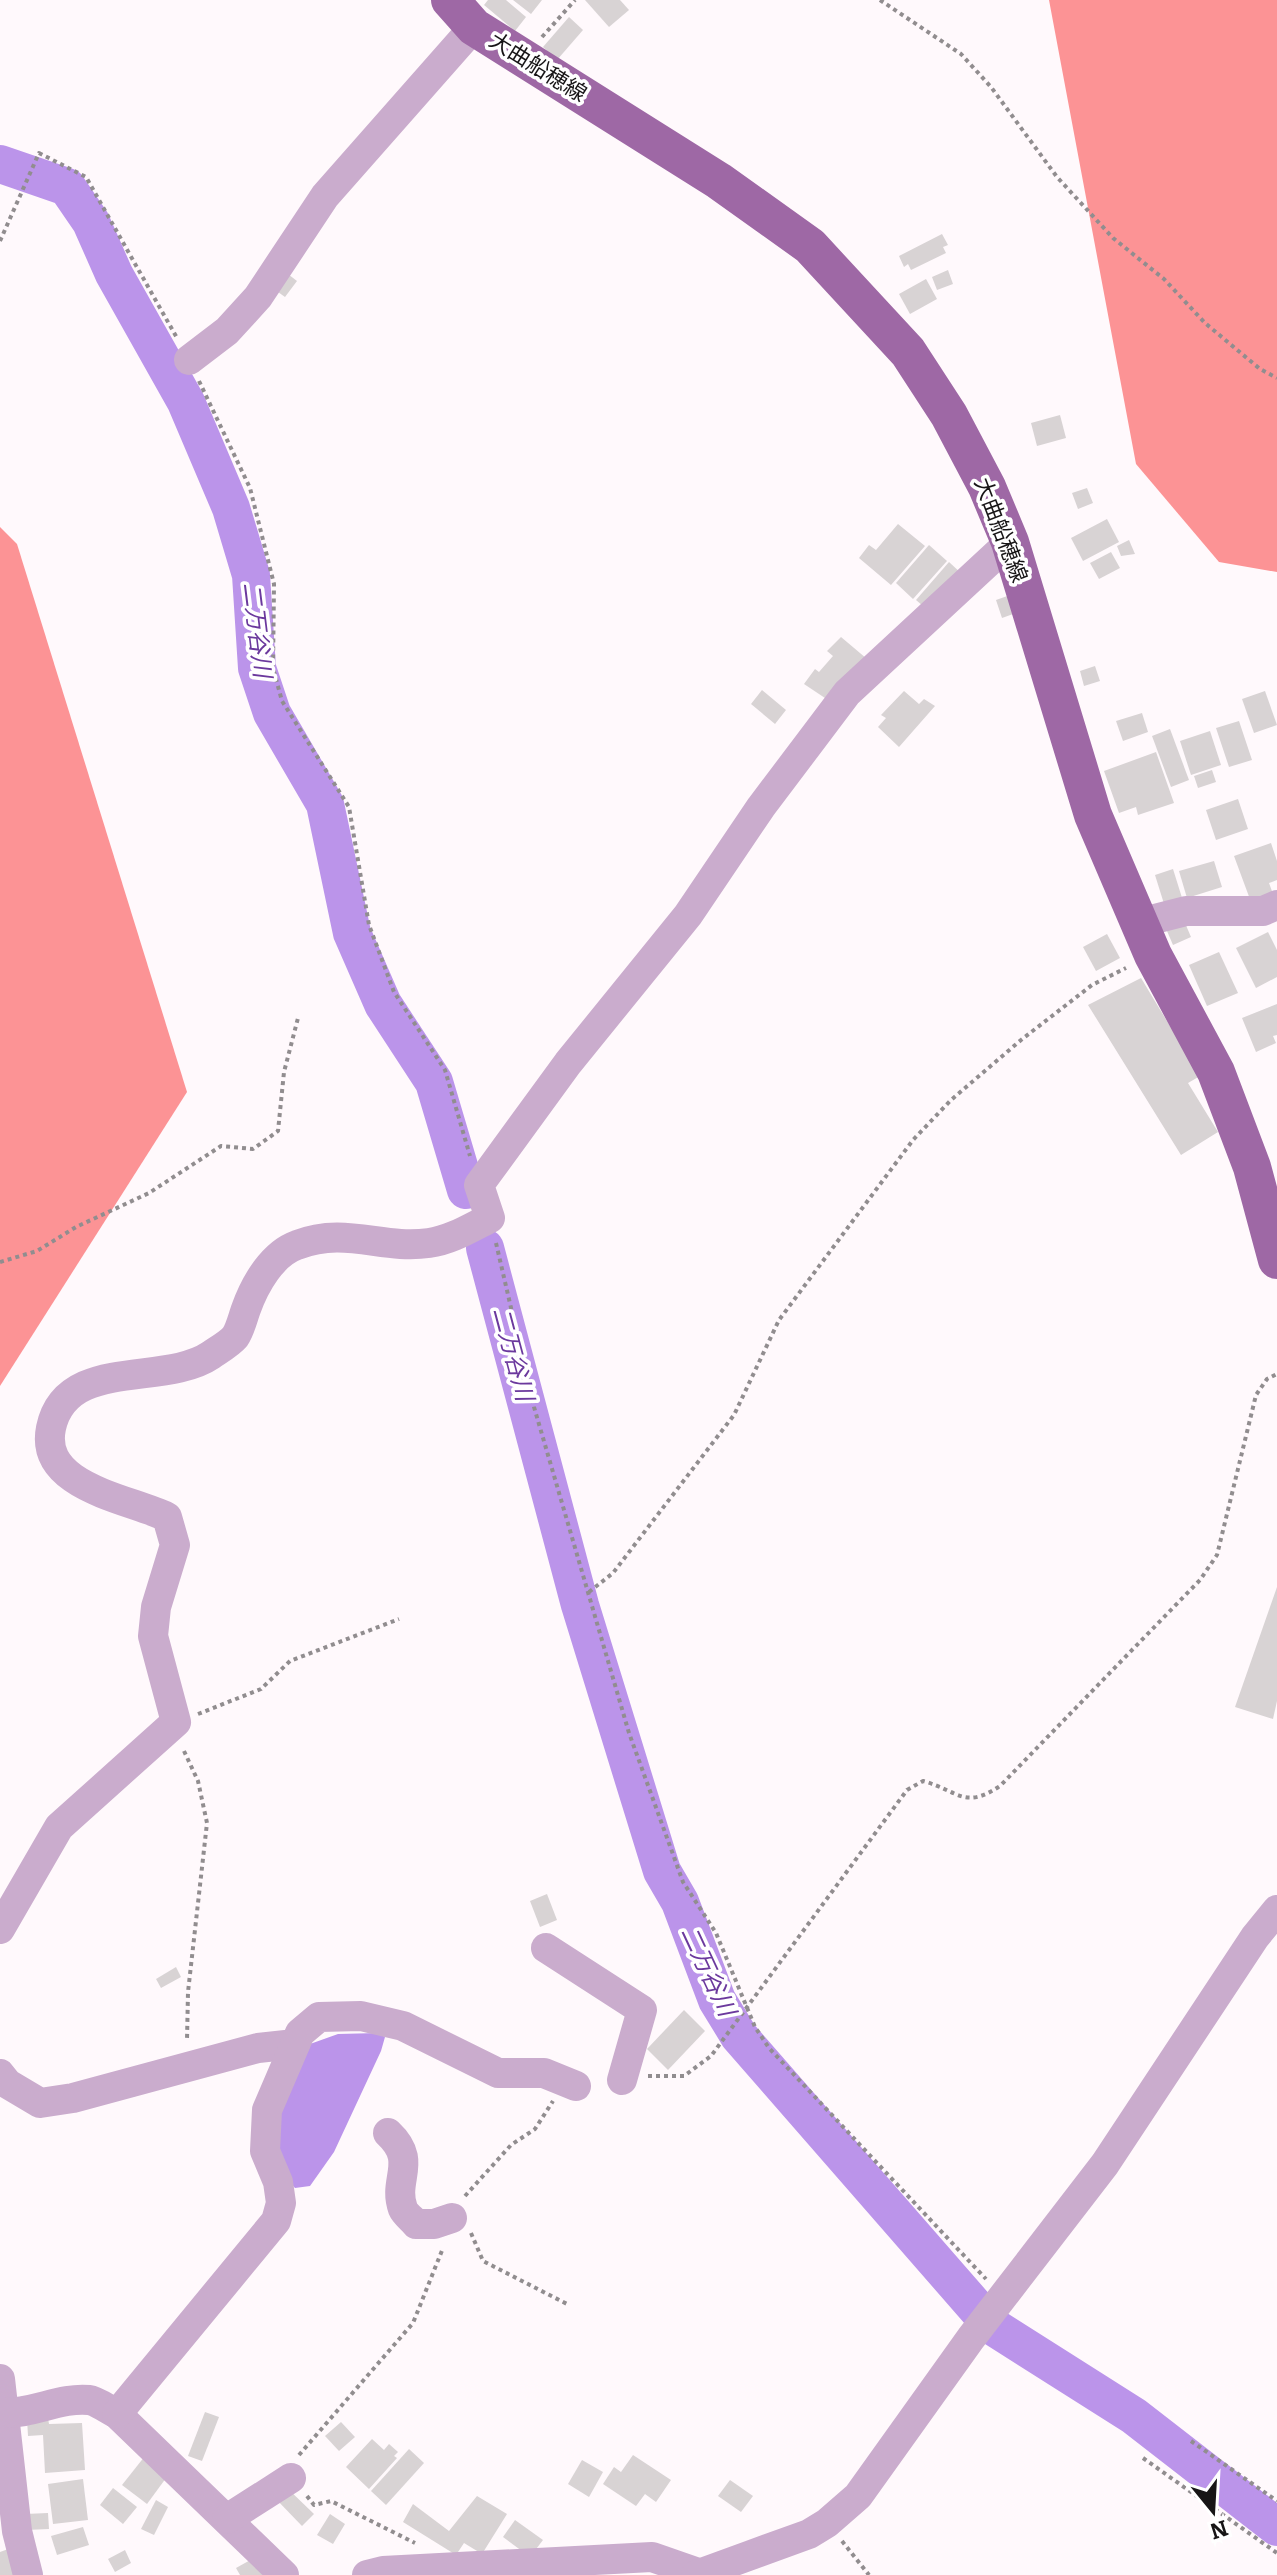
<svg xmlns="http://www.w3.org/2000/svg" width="1277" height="2575" font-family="Bitter,'Noto Sans JP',serif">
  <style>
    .forest { fill: #fc9395 }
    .water { fill: #bb94ea }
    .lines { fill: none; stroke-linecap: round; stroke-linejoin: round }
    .river { stroke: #bb94ea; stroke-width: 38 }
    .building { fill: #d8d3d4 }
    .path { stroke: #918d8f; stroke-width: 4; stroke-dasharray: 4 4; stroke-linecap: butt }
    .minor { stroke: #caaccd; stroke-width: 30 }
    .major { stroke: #9e68a5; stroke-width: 38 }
    .labels { text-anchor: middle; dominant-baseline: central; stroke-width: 7; stroke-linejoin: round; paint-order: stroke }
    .street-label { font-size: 22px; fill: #171516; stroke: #fff }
    .water-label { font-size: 24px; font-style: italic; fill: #6b399d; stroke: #fff }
  </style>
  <rect width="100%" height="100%" fill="#fff9fc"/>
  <g class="forest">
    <polygon points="1049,0 1277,0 1277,572 1219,562 1136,464"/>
    <polygon points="0,527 17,544 187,1092 0,1386"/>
  </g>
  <path class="water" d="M378,2033L385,2037L381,2051L334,2152L310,2186L295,2188C255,2147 290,2086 310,2044L338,2034Z"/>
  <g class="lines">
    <g class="river">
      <polyline points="0,164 67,187 91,222 114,274 186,402 231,508 251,575 257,668 272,713 325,804 352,933 383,1004 434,1082 466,1190"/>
      <polyline points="485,1248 580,1605 662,1871 680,1902 717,2000 739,2036 992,2326 1134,2416 1277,2527"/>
    </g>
  </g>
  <g class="building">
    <polygon points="488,0 506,0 526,17 515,31 484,5"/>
    <polygon points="513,0 542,0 531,14"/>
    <polygon points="585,0 620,0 629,10 609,27"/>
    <polygon points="569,17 583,30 557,60 543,47"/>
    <polygon points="942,234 948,245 943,247 946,253 911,270 908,264 904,267 899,256"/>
    <polygon points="948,270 953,284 937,290 932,277"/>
    <polygon points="284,271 297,281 285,297 271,287"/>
    <polygon points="926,279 937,299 910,314 899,294"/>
    <polygon points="1060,415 1066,438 1037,446 1031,423"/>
    <polygon points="1087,488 1093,503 1078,509 1072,493"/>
    <polygon points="1107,519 1119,542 1083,561 1071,538"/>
    <polygon points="898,524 925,546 891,585 859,558 869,545 876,550"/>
    <polygon points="1129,540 1135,554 1121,556 1117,546"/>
    <polygon points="929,545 947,561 913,599 896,583"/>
    <polygon points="1111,552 1120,568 1099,579 1090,563"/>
    <polygon points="949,562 963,575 930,612 916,600"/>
    <polygon points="1013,594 1019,612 1002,618 996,600"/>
    <polygon points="841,637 873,664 831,702 804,684 815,669 819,672 833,656 827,651"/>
    <polygon points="1095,666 1100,681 1084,686 1080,671"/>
    <polygon points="762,690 786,710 775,724 751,704"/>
    <polygon points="904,691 919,704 924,699 935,706 899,747 878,727 886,718 881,715"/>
    <polygon points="1265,691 1277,725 1254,733 1242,699"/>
    <polygon points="1142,713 1148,732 1123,741 1116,721"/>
    <polygon points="1239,721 1252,760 1229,767 1216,728"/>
    <polygon points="1170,729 1189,780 1171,787 1152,736"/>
    <polygon points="1210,731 1221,765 1191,775 1180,741"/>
    <polygon points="1156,752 1174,803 1138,815 1136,807 1119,813 1104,771"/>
    <polygon points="1212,770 1216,782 1198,788 1194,776"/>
    <polygon points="1238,799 1248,829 1216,840 1206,810"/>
    <polygon points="1271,843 1277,861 1277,880 1269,883 1273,894 1251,902 1234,856"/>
    <polygon points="1214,861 1222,887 1187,898 1179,871"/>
    <polygon points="1173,869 1183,901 1165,907 1155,875"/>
    <polygon points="1182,916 1191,937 1173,945 1164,924"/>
    <polygon points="1268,932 1277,950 1277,977 1256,988 1236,948"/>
    <polygon points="1107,934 1120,958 1096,971 1083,947"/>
    <polygon points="1219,952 1238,993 1207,1006 1189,965"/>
    <polygon points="1141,978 1200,1076 1188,1083 1218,1132 1181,1155 1088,1005"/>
    <polygon points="1277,1004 1277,1035 1273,1036 1276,1043 1256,1052 1242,1018"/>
    <polygon points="1277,1587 1277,1701 1273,1719 1235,1707"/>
    <polygon points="547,1894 557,1920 540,1927 530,1901"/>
    <polygon points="176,1967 181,1977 161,1988 156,1979"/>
    <polygon points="684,2010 705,2031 668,2070 647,2049"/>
    <polygon points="205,2412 219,2417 202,2461 188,2456"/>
    <polygon points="48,2418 49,2424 82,2423 85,2470 45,2473 43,2435 28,2436 27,2419"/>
    <polygon points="341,2422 355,2437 339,2451 325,2436"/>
    <polygon points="372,2439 384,2450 389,2444 398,2452 394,2456 397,2458 369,2489 346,2467"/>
    <polygon points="409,2449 424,2463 386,2505 371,2491"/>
    <polygon points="633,2455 671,2480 656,2502 645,2494 636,2506 603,2484 614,2467 621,2472"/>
    <polygon points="145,2456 169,2474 147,2504 122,2485"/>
    <polygon points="582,2460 603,2472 589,2497 568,2484"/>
    <polygon points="83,2479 88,2520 53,2524 48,2484"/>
    <polygon points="730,2480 753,2496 741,2512 718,2496"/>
    <polygon points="286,2487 314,2514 302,2526 275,2498"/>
    <polygon points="113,2488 137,2507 123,2524 100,2505"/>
    <polygon points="477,2496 507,2514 482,2554 464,2543 456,2555 403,2522 413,2504 449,2531"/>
    <polygon points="156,2500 168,2507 154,2535 141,2529"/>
    <polygon points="48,2513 49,2529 26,2530 25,2514"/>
    <polygon points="330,2514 345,2524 333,2544 317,2535"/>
    <polygon points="515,2520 543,2540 530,2557 503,2537"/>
    <polygon points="83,2527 89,2545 57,2555 51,2536"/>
    <polygon points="11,2548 20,2575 0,2575 0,2552"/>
    <polygon points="125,2550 131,2563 115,2572 108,2559"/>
    <polygon points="254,2558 263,2575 240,2575 236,2568"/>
  </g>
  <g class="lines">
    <g class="path">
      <polyline points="880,0 961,54 991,87 1057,177 1113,238 1164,279 1205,323 1260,369 1277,378"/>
      <polyline points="542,37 575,0"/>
      <polyline points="0,241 39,153 86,177 177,338"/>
      <polyline points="199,381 250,488 274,584 273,668 282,701 349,807 369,925 394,992 445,1070 470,1156"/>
      <polyline points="496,1243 534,1407 629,1733 683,1882 716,1933 755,2027 769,2048 986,2279"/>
      <polyline points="0,1262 37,1251 76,1227 149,1193 221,1146 253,1149 278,1131 284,1072 298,1018"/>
      <polyline points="589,1592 613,1573 734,1415 779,1320 913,1140 951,1100 1021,1040 1092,985 1126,968"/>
      <polyline points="198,1714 261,1689 290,1661 399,1619"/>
      <polyline points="184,1751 198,1781 207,1823 188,1992 187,2040"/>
      <path d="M648,2076H684L711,2056L907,1790L923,1781C959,1791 964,1810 1000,1786L1200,1580L1217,1555L1256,1395L1267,1379L1277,1374"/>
      <polyline points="465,2196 511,2145 535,2129 553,2101"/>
      <polyline points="471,2233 483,2261 569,2305"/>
      <polyline points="1191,2441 1277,2501"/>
      <polyline points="299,2455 413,2323 443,2248"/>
      <polyline points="1143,2458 1277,2553"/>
      <polyline points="307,2496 314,2505 331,2501 415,2543"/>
      <polyline points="842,2541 869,2575"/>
    </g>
    <g class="minor">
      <polyline points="189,360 227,331 258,297 325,196 474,27"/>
      <polyline points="1139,923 1186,911 1263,911 1277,905"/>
      <path d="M0,1929L59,1827L176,1722L153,1636L156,1607L175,1545L167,1517C127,1498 39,1487 51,1428C66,1356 164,1387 211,1355C218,1350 229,1344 235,1337C240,1330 243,1317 246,1309C255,1284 272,1254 297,1245C346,1226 382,1250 429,1243C451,1240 470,1228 490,1218L479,1185L568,1063L688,915L761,807L847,693L1010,542"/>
      <polyline points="546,1948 642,2010 622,2080"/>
      <polyline points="0,2074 8,2084 40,2103 73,2098 258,2048 295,2044"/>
      <path d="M388,2133C419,2162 392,2179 403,2209C405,2214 413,2220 416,2224H434L452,2218"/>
      <polyline points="0,2379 17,2531 28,2575"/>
      <path d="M2,2413C32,2414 61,2397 89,2400C97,2401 109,2410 117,2414L284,2575"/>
      <polyline points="117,2414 276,2221 281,2203 278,2182 265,2151 267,2110 300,2033 319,2017 361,2016 403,2026 498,2073 544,2073 576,2086"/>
      <polyline points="227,2519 291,2478"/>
      <polyline points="367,2575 383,2571 652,2557 698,2573"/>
      <polyline points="696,2575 809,2534 827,2523 858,2496 971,2338 1105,2164 1255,1937 1277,1910"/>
    </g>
    <polyline class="major" points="450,0 474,27 719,181 810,246 908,352 949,415 987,487 1010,542 1093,815 1153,955 1216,1072 1252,1167 1277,1260"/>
  </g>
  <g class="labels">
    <g class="street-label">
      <text transform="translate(538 67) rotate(32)">大曲船穂線</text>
      <text transform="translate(1001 530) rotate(69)">大曲船穂線</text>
    </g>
    <g class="water-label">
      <text transform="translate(257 630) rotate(83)">二万谷川</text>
      <text transform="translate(513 1354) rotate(75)">二万谷川</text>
      <text transform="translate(708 1971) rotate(65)">二万谷川</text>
    </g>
  </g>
  <g transform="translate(1213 2511) rotate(162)" stroke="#ffffff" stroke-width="6" paint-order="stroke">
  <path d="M0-6L14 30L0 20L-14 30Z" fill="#171516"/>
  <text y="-12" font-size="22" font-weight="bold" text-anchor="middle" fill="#171516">N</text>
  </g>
</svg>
